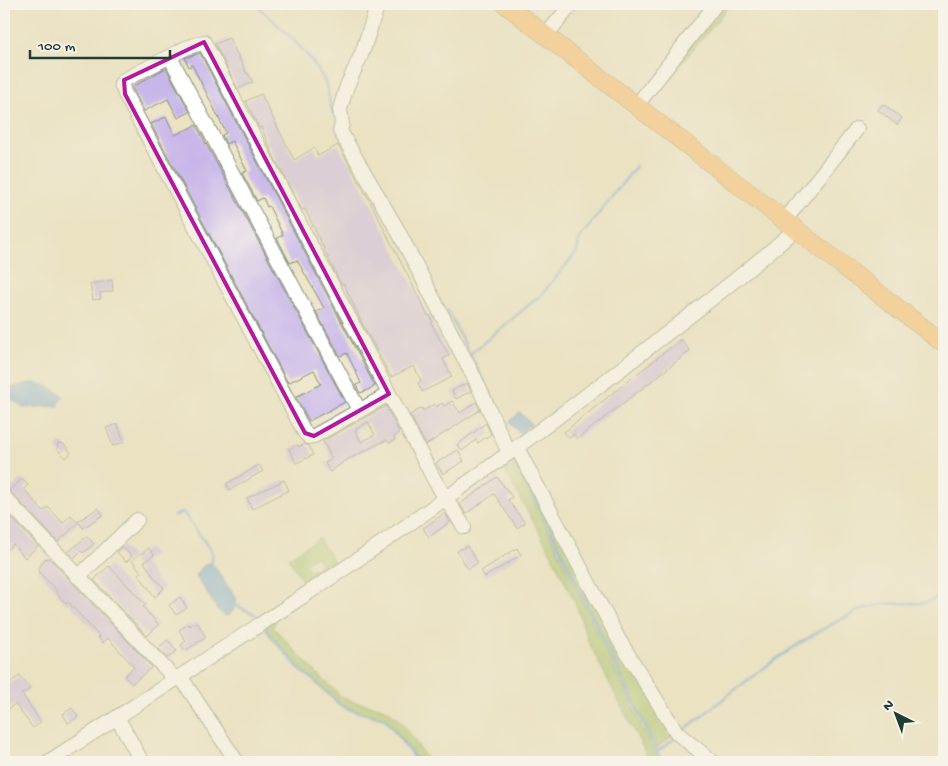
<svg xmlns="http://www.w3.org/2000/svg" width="948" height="766" font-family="'Gochi Hand',sans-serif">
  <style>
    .green { fill: #a5c36a; stroke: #62804f }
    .water { fill: #659ed4; stroke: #426e84 }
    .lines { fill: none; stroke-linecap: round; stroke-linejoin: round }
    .stream { stroke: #659ed4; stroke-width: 2.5 }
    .building { fill: #c7b6e9; fill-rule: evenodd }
    .minor-casing { stroke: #85907b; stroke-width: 16 }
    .major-casing { stroke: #85907b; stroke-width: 19 }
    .minor { stroke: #fff; stroke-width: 14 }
    .major { stroke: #fdbc70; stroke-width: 18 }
    .marked { fill: none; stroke: #b5179e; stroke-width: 4; stroke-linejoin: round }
  </style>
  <rect width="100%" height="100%" fill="#f7f3e8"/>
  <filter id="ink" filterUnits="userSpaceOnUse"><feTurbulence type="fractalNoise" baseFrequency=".02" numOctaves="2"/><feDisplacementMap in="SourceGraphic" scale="10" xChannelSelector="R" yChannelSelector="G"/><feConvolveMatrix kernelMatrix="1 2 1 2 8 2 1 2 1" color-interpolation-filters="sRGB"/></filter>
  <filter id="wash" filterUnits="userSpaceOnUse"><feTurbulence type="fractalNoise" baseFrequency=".0096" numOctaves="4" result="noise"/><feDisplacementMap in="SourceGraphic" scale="20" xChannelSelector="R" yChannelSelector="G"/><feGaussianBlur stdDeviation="1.12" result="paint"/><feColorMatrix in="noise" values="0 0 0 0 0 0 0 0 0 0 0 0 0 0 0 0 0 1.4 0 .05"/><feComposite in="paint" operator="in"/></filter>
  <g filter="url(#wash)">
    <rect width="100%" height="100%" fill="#ebe2c2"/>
    <g class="green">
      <polygon points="720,4 731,4 648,104 647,101"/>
      <polygon points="516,460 674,734 657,748 655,746 558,542"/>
      <polygon points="513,461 555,544 659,762 650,762 588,641 577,607 551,553 503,467"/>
      <polygon points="319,538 338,568 324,576 317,566 321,563 316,556 305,563 309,570 313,568 321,579 307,588 288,558"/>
      <path d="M276,619L273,627C290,645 306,663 324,680C330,685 335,691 341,696C354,705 371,703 385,709C402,717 418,746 428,762H419L386,718L356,711L341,704L303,670L273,637L266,626Z"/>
    </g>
    <g class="water">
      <path d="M4,382C16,393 16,384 30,383C42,382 55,389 64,397L59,402V406L23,408L4,393Z"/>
      <polygon points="520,412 532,425 519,433 509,422"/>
      <path d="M208,563L212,564L215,567L236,598C235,607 235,614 225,616L217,609L196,576L203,566Z"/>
    </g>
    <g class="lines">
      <g class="stream">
        <path d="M255,4C279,26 307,49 323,78C330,90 328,104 334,116"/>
        <polyline points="417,252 425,267"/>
        <polyline points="447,310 506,424 507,435"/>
        <polyline points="470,354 541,295 577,252 579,239 636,166"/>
        <polyline points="515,461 557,543 662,762"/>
        <polyline points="174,516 183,512 210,549 212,553 212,564"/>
        <polyline points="235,605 256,615"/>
        <polyline points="265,628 272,638 302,672 310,677 340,705 347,709 385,719 417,762"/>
        <path d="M683,731C740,686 794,640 860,610C875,604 890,603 905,603C913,603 921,604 928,602C934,600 939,595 944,592"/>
        <polyline points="657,752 675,738"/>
      </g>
    </g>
    <g id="blocks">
      <g class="building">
        <polygon points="229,38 247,74 248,73 253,82 238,89 215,44"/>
        <polygon points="200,53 375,386 366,391 360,393 356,385 361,383 347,353 340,356 316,312 324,308 297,260 290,263 277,238 283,235 269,206 267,207 263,198 257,201 242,173 247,171 232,141 226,144 222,135 226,133 211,102 192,65 189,67 185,58"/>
        <polygon points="166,68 190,112 178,118 168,99 144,111 132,87"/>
        <polygon points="261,94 294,160 314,148 318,156 338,145 371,203 428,316 430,315 433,322 431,323 449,356 443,359 452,377 422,392 418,383 421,381 414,366 391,377 361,321 344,284 341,284 337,276 305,209 302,210 274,157 261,127 259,128 246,101"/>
        <polygon points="883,104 902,118 897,125 878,110"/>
        <polygon points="166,117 175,135 196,125 345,402 309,421 296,397 321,384 314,370 288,383 151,124"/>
        <polygon points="112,280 113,291 100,293 101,299 93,300 90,284"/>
        <polygon points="681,339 690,351 577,439 574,434 569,438 564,432"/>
        <polygon points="467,383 471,391 456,399 452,391"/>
        <polygon points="452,401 460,413 476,402 480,410 426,445 410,415 422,408 423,411 434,404 436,407 442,403 444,406"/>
        <path d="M386,406L399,432L394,437L395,440L389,443L387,440L380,443L345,461L330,472L325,463L332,459L323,441ZM368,422L375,435L361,442L355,430Z"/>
        <polygon points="486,423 491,434 478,443 476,440 462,451 457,445"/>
        <polygon points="117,424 124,442 113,446 106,428"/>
        <polygon points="58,443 64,444 71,453 66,458 57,449"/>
        <polygon points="305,444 309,446 313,455 296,463 289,449 298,445 299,447"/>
        <polygon points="458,450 464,461 443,474 436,463"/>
        <polygon points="259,465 263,471 230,490 226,484"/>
        <polygon points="497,477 512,497 508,500 525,523 517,528 494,494 466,514 460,504"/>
        <polygon points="22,479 28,485 24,489 43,511 48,507 63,523 71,515 78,523 58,542 9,490"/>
        <polygon points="284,480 289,490 252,509 247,498"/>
        <polygon points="98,508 103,515 83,528 78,521"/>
        <polygon points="4,510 38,546 25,558 13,544 8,549 4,544"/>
        <polygon points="445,513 450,522 429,537 423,528"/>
        <polygon points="87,536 94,544 83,553 81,551 74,558 68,552"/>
        <polygon points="122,546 132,557 126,562 117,552"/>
        <polygon points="467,546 478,563 468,569 457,551"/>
        <polygon points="149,548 154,555 144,562 154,577 164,588 155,597 138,574 141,572 132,560"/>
        <polygon points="517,548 521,555 485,577 481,571"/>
        <polygon points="46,558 47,559 49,558 152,667 132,684 124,676 134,667 108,638 103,643 98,637 99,636 68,602 66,604 56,593 57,591 38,571 43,561"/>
        <polygon points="109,566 146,605 143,607 159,625 147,636 94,580"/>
        <polygon points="180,597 187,608 176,615 169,605"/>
        <polygon points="197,622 206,637 185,651 181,645 186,641 179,630 188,624 190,626"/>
        <polygon points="168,640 177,651 168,658 158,648"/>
        <polygon points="20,676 30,689 22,694 41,722 33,728 15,704 4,712 4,686"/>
        <polygon points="72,708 78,717 68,723 63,714"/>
      </g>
    </g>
  </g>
  <g filter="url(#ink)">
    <use href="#blocks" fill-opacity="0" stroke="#85907b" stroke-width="1"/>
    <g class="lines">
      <g class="minor-casing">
        <g id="minor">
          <polyline points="378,4 362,53 347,86 340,109 342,124 340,131 397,229 475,379 509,453"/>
          <polyline points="546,35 572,4"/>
          <polyline points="170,57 359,410"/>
          <polyline points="636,106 716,4"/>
          <polyline points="785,220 857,129"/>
          <polyline points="389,394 314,436 309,437 305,433 125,94 121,84 124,80 186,48 204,42 435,481 464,527"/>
          <polyline points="517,448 619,640 677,733 713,762"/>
          <polyline points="4,497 175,679"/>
          <polyline points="78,577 137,520"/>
          <polyline points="180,676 237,762"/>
          <polyline points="117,717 142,762"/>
          <path d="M48,762C175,679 305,598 429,510C505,457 579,402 652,345C701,307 750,270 796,229"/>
        </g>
      </g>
      <g class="major-casing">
        <polyline id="major" points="505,4 944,344"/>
      </g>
      <use href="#minor" class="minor"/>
      <use href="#major" class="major"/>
    </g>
  </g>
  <path d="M0 0H948V766H0ZM204,42L389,394L314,436L305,433L125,94L124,80Z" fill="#ebe2c2" fill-opacity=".55" fill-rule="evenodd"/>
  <path class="marked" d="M204,42L389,394L314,436L305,433L125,94L124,80Z"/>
  <rect width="948" height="766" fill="none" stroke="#f7f3e8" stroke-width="20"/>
  <g transform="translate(896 714) rotate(318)" stroke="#f7f3e8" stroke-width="4" paint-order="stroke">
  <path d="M0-4L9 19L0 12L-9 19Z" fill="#1f3d34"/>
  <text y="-8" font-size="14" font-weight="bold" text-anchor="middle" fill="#1f3d34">N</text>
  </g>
  <path d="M30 50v8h140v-8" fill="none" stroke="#1f3d34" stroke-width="2.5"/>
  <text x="38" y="50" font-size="15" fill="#1f3d34" stroke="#f7f3e8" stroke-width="4" paint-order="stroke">100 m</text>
</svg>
